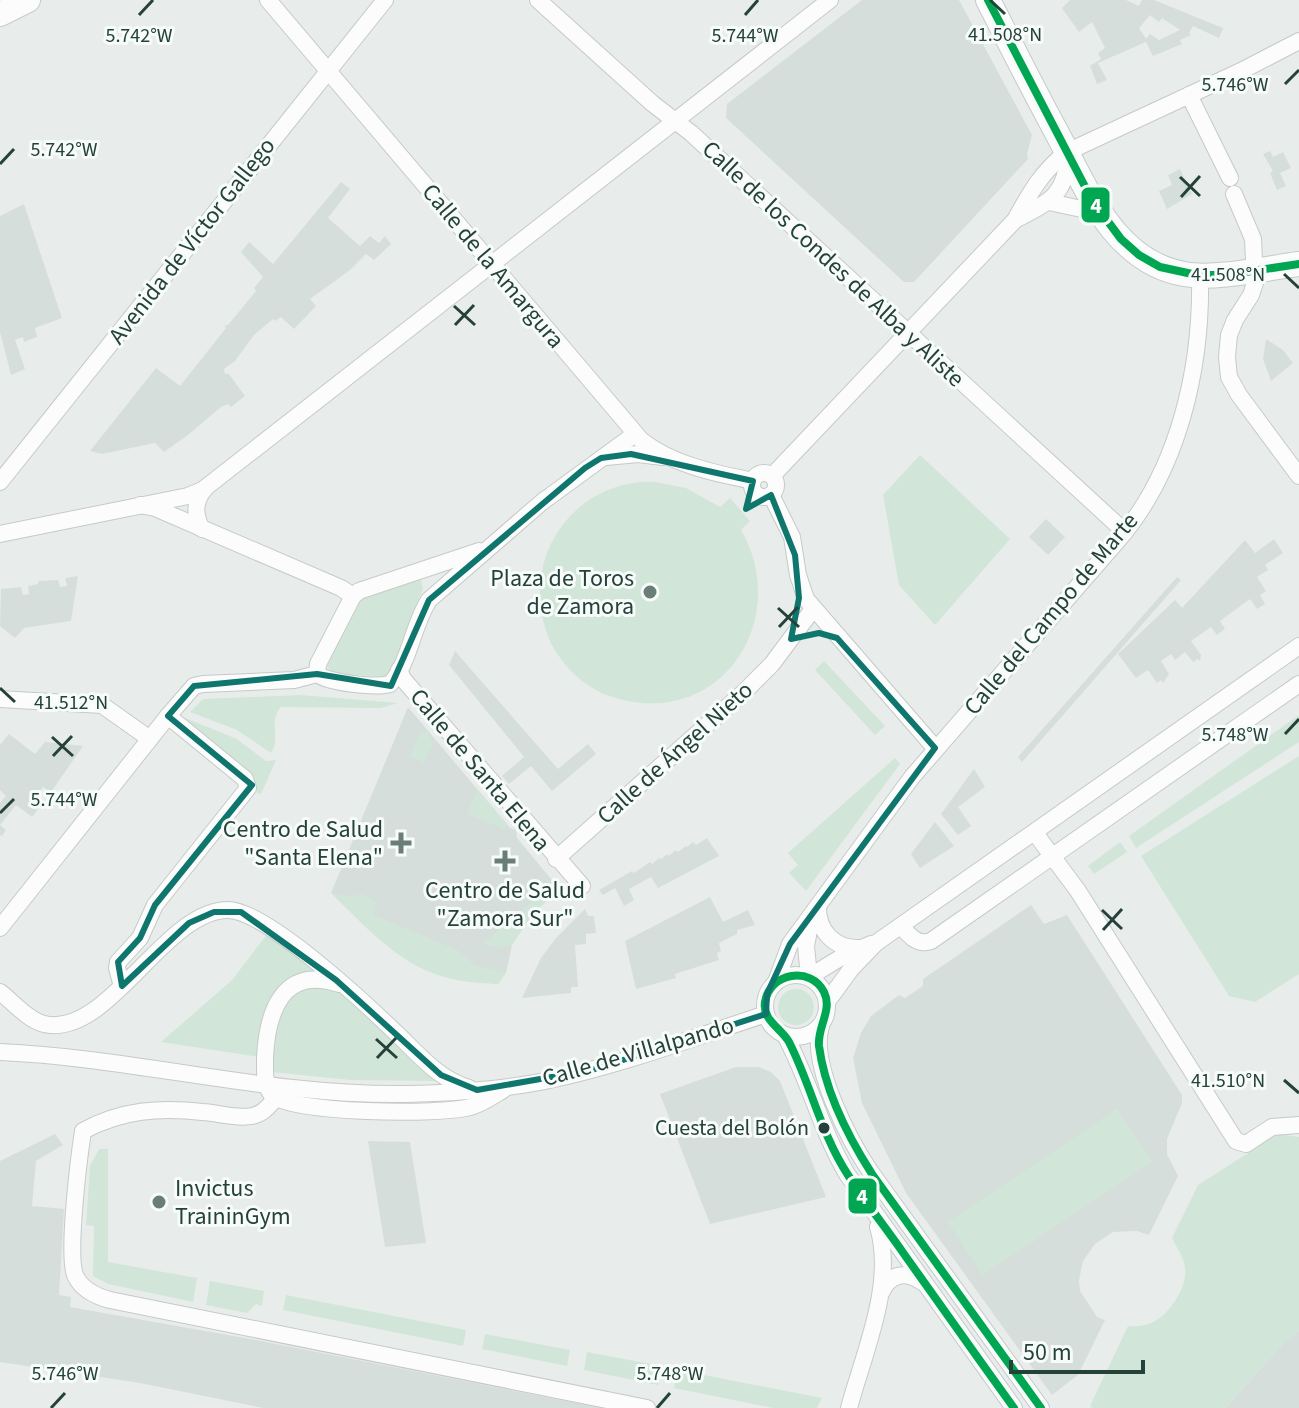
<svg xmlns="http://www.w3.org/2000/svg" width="1299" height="1408" font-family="'Source Sans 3',sans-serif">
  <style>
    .built { fill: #d6dedb; fill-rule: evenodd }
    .green { fill: #d1e6d8 }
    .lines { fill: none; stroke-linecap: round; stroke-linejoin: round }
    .street-casing { stroke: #c5cac8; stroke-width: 18 }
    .secondary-casing { stroke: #c3cbc8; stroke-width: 26 }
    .street { stroke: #fcfcfc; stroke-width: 16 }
    .secondary { stroke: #fcfcfc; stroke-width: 24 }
    .bus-1-casing { stroke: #f7fbf9; stroke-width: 14 }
    .bus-1 { stroke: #00a651; stroke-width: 8 }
    .marked { fill: none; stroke: #0f766e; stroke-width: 6; stroke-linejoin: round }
    .ticks { fill: none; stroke: #24423a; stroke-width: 3 }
    .poi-dot { fill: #697e78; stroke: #f7fbf9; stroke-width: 3 }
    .bus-dot { fill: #24423a; stroke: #f7fbf9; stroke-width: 3 }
    .labels { text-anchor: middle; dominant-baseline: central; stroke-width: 6; stroke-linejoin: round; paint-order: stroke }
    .bus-label { font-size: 22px; fill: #24423a; stroke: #f7fbf9; text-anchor: end }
    .street-label { font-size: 24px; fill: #24423a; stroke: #f7fbf9 }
    .poi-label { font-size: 24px; fill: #24423a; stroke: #f7fbf9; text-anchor: end }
    .ticks-label { font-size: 20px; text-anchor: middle; fill: #24423a; stroke: #f7fbf9; stroke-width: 6; stroke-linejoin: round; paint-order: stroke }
    .line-badge { stroke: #f7fbf9; stroke-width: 3 }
    .badge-label { font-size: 22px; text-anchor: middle; font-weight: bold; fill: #fff }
  </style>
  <rect width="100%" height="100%" fill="#e8edeb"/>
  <g class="built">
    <polygon points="862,0 959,0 1032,135 1027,154 1028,159 914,282 904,282 726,118 727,104"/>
    <path d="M1070,0H1126L1139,6L1142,0H1154L1223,28L1219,38L1193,26L1189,33L1191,35L1180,40L1182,44L1153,56L1146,42L1098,63L1107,80L1097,84L1090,66L1101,59L1098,53L1105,48L1092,22L1079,32L1062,8ZM1150,15L1159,22L1162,18L1180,30L1159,40L1150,34L1146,39L1139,28Z"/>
    <polygon points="1270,151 1273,157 1283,152 1291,168 1280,173 1286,186 1277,190 1270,173 1273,171 1263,154"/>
    <polygon points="1180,169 1192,194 1167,209 1159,191 1172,185 1168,175"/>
    <polygon points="341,182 350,189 328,218 360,246 370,236 379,243 385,236 391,244 374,260 366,254 350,270 310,299 316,306 294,329 281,317 275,321 273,319 254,335 235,361 224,369 225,374 229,374 245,396 231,407 228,404 221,407 188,435 164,452 155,443 102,454 90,451 156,368 180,386 226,328 224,326 228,325 256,291 254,288 263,277 241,252 249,242 273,264"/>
    <polygon points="24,204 62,318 35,328 37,337 24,342 23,337 15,340 25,369 11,375 0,332 0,216"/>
    <polygon points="1266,339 1283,350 1293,363 1271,381 1263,359"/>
    <polygon points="1046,519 1065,537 1048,555 1029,537"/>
    <polygon points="1274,539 1283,553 1265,565 1268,570 1257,577 1266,591 1260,595 1265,604 1257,609 1250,599 1220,621 1225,629 1217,635 1211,627 1191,641 1201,655 1200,661 1198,659 1193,662 1185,652 1175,660 1171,654 1161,661 1169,674 1163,683 1161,680 1157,683 1148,670 1136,678 1118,654 1175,600 1182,608 1245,540 1255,553"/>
    <polygon points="78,576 71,621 24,628 15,638 0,626 1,589 21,587 23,595 29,594 28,586 38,584 38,581 58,580 60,587 67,586 65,578"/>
    <polygon points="1177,577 1181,580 1022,762 1018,757"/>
    <polygon points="455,651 558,769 588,744 596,754 552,791 531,766 509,784 502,776 524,757 449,665"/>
    <polygon points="408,707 510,828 516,830 517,838 557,886 556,892 532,915 512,945 506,973 498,984 449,978 414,964 377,937 331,893"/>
    <polygon points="9,734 35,754 45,742 83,746 51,792 43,787 36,796 43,802 32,817 16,805 0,825 6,830 2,836 0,835 0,803 6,796 0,790 0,745"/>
    <polygon points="974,769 985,787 958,807 971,826 958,835 941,814"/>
    <polygon points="935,822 954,846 920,868 911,854"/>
    <polygon points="707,838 719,856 658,888 651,877 629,889 634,900 624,906 615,888 603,895 599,890 632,871 634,873 650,862 652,864 659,858 661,859 668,854 669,856 676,850 678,852 686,846 687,847 693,842 696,845"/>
    <polygon points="710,897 723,922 748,910 755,925 737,930 737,934 719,943 721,951 717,953 719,960 675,974 676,978 636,989 625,941"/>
    <polygon points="1031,905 1044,924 1067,915 1182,1095 1182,1103 1167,1139 1167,1154 1178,1176 1149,1235 1137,1231 1113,1232 1095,1244 1083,1261 1079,1280 1080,1291 1097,1317 1105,1320 1078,1375 1052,1395 906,1193 862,1103 853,1058 861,1033 871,1016 899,995 905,998 923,986 923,979"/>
    <polygon points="585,909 588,916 594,916 596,933 586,934 586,944 575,945 578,987 571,987 571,993 522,998 541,958 556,938"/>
    <polygon points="736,1067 759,1067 771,1072 780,1081 826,1197 710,1224 660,1094"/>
    <polygon points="55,1134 63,1145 36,1161 32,1206 64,1209 59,1295 71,1297 70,1307 256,1340 602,1408 263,1408 140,1383 0,1362 0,1161"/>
    <polygon points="368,1141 410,1142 426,1243 385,1247"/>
    <polygon points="1299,1330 1299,1408 1225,1408 1282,1345"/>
  </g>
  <g class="green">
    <polygon points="920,455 1010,539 935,625 899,585 883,495"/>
    <path d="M655,482L686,488L720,507L730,498L750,521L741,530C790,614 728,721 627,701C603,696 585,686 569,669C558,656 549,643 545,627C536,599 539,564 554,538C574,502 613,480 655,482Z"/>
    <polygon points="417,579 421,580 423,588 389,677 333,674 326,665 356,604 362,597"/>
    <polygon points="824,661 885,726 875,735 815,670"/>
    <path d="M301,695L398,703L381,708L281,707C268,721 281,739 271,753L237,730L190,712L203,699Z"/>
    <polygon points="1299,715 1299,742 1136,848 1129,836"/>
    <polygon points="185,718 237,739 266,761 276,760 261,794 257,793 254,777 183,720"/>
    <polygon points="427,731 433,743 424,763 410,756 419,734"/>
    <polygon points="1299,756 1299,974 1255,1002 1229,996 1141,856"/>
    <polygon points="895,758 900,764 806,891 789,873 798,865 788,853"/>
    <polygon points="478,790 507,824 504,829 467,814"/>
    <polygon points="1120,842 1127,852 1094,874 1088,866"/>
    <polygon points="554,883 557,891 532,915 512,945 497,948 483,944"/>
    <path d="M331,893L350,897L362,894L376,902L373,915L457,950L476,966L506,973L498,984C479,983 460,982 441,976C397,963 363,924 331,893Z"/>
    <polygon points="268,933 318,974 276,991 265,1014 260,1057 161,1042 232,980"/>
    <polygon points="321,987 338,991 345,996 435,1081 350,1080 271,1072 273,1030 290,995 305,988"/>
    <circle cx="796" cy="1007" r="18"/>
    <polygon points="1117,1109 1152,1162 983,1275 948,1222"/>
    <path d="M1278,1134L1299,1137V1330L1282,1345L1225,1408H1092L1090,1406L1128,1326C1136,1327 1145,1326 1153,1322C1169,1315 1188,1286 1185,1268C1184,1258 1177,1248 1172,1238L1198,1185Z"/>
    <polygon points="99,1149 108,1149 108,1262 197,1278 193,1302 108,1284 93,1276 94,1226 86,1225 90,1166"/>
    <polygon points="210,1281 264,1291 262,1306 256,1304 247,1313 206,1305"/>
    <polygon points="286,1295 466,1330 463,1346 283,1310"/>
    <polygon points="485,1334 570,1350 567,1366 482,1349"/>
    <polygon points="587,1352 661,1366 658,1385 584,1370"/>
    <polygon points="678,1370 822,1398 817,1408 773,1408 674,1388"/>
  </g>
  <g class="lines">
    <g class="street-casing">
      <g id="street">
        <path d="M268,0L641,440C673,465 714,473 753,481"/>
        <polyline points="538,0 653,104 691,133 1125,532"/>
        <polyline points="1189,95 1230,178"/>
        <polyline points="1234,194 1253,239 1255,283 1251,295 1235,320 1229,335 1227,357 1229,377 1239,395 1299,476"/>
        <polyline points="1049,202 1100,213"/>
        <path d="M1015,220C1045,204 1067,196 1067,158"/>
        <polyline points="606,457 638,454 663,457"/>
        <circle cx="764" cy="485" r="12"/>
        <path d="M772,476L1015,220C1030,193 1042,171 1067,152L1241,71L1299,41"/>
        <polyline points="0,482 385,0"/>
        <polyline points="771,495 792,537 798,575 806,599 935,748"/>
        <polyline points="140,505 155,508 341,588 353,596"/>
        <path d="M202,529C194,514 194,502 205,488L830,0"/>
        <polyline points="0,534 188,496 205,489"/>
        <polyline points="353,596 359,591 479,551"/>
        <polyline points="399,670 403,679 582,886"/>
        <path d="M317,674C330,683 375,688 390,684C409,665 413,624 429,600L542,502L635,434"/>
        <polyline points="317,674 318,664 353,596"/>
        <polyline points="0,699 102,705 150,739"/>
        <polyline points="1035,833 1078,891 1236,1141 1246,1144 1272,1127 1299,1125"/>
        <polyline points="556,859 743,693 772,664 813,609"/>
        <path d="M818,906C817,930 834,949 859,948"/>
        <path d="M901,926C909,935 917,946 931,941L1299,684"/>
        <polyline points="0,928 168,716 194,686 203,684 294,680 317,674"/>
        <circle cx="796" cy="1006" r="31"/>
        <polyline points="809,977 845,955 871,944"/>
        <polyline points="809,977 806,946 811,920"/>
        <path d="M776,982L790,944L912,777L1119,539C1179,469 1202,367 1200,276"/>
        <path d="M339,984C282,965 267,1013 265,1058C265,1070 264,1084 271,1094C287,1114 444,1115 470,1107C482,1104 493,1096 503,1090"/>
        <polyline points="122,986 117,968 118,962 140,938 155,905 248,788 245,779 168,716"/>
        <path d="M0,992C13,1002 28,1020 44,1024C108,1039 164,910 228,910C265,910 364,1002 393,1030C417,1052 437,1079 469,1088"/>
        <polyline points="827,1002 851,969 876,943 1299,646"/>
        <path d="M821,1026C809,1064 850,1142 872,1174L1041,1408"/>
        <path d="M785,1035C809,1080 821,1130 847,1174L1014,1408"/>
        <path d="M0,1052C136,1058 269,1096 406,1094C452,1093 500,1090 545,1081C621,1065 693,1038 766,1014"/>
        <path d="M276,1098C269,1106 263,1114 252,1116C236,1119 219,1113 203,1112C160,1107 121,1110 83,1131C79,1157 67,1253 75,1275C81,1289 95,1296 110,1300L647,1408"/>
        <path d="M881,1293C890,1273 905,1271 922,1282"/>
        <path d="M849,1408C864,1352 895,1284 878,1227"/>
      </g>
    </g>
    <g class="secondary-casing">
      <g id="secondary">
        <path d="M988,0C1011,45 1034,91 1058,135C1087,190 1115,262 1184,274C1215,280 1267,268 1299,264"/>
        <polyline points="0,14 28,0"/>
      </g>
    </g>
    <use href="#street" class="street"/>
    <use href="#secondary" class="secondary"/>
    <g class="bus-1-casing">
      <g id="bus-1">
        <polyline points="988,0 1092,200 1121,239 1139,255 1160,267 1197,275 1226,275 1299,264"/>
        <path d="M1014,1408C977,1357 941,1306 904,1254C886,1228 865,1202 848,1175C821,1134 811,1085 789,1042C781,1028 762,1020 765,1002C770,972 811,966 824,992C833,1010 817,1027 819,1046C825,1092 847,1135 872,1174L1041,1408"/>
      </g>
    </g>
    <use href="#bus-1" class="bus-1"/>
  </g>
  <path class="marked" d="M631,454L753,481L746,509L771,495L795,555L799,598L791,639L819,633L837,638L935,748L790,944L767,994L766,1014L592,1070L477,1090L441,1075L336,980L241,912H214L189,923L122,986L118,962L140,938L155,905L252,785L168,716L194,686L317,674L391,686L429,600L585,468L601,458Z"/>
  <path class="ticks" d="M990,0L1005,14M139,15L153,0M745,15L758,0M1285,84L1299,70M0,164L14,149M1180,177L1200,196M1181,197L1200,176M1284,274L1299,288M454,306L475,325M455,325L474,305M778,608L799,627M779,627L798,607M0,688L15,702M1285,734L1299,719M52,737L73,756M53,756L72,736M0,813L14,799M1102,910L1122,929M1103,930L1122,909M376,1039L397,1058M377,1058L396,1038M1284,1080L1299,1093M51,1408L65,1393M657,1408L670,1393"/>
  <g class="poi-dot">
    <circle cx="650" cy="592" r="8"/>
    <path d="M397 831h8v8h8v8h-8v8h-8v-8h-8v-8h8z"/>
    <path d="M501 849h8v8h8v8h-8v8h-8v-8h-8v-8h8z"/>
    <circle cx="159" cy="1202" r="8"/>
  </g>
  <circle class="bus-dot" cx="824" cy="1128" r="7"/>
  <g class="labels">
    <g class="bus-label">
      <text x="809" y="1128">Cuesta del Bolón</text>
    </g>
    <g class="street-label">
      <text transform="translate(192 241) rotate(-52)">Avenida de Víctor Gallego</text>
      <text transform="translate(833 264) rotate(43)">Calle de los Condes de Alba y Aliste</text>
      <text transform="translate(493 266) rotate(50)">Calle de la Amargura</text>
      <text transform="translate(1051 614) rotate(-50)">Calle del Campo de Marte</text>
      <text transform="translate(675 753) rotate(-42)">Calle de Ángel Nieto</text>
      <text transform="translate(480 770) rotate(50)">Calle de Santa Elena</text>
      <text transform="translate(638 1052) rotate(-16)">Calle de Villalpando</text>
    </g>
    <g class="poi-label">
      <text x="634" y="578">Plaza de Toros<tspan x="634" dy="28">de Zamora</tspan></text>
      <text x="383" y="829">Centro de Salud<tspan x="383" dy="28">"Santa Elena"</tspan></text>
      <text x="505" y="890" text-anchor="middle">Centro de Salud<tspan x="505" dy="28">"Zamora Sur"</tspan></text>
      <text x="175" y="1188" text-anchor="start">Invictus<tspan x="175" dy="28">TraininGym</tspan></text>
    </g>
  </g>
  <g class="ticks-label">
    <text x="1005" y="41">41.508°N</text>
    <text x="139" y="42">5.742°W</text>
    <text x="745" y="42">5.744°W</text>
    <text x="1235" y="91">5.746°W</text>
    <text x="64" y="156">5.742°W</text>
    <text x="1228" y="281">41.508°N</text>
    <text x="71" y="709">41.512°N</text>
    <text x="1235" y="741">5.748°W</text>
    <text x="64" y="806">5.744°W</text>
    <text x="1228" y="1087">41.510°N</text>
    <text x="65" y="1380">5.746°W</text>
    <text x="670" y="1380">5.748°W</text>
  </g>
  <g class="line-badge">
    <rect x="1080" y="186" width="31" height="38" rx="8" fill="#00a651"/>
    <rect x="847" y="1177" width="31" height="38" rx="8" fill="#00a651"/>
  </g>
  <g class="badge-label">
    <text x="1096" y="213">4</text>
    <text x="862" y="1204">4</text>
  </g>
  <path d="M1011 1360v12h132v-12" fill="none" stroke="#24423a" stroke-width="4"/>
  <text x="1023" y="1360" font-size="24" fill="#24423a" stroke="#f7fbf9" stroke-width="6" paint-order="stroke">50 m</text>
</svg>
